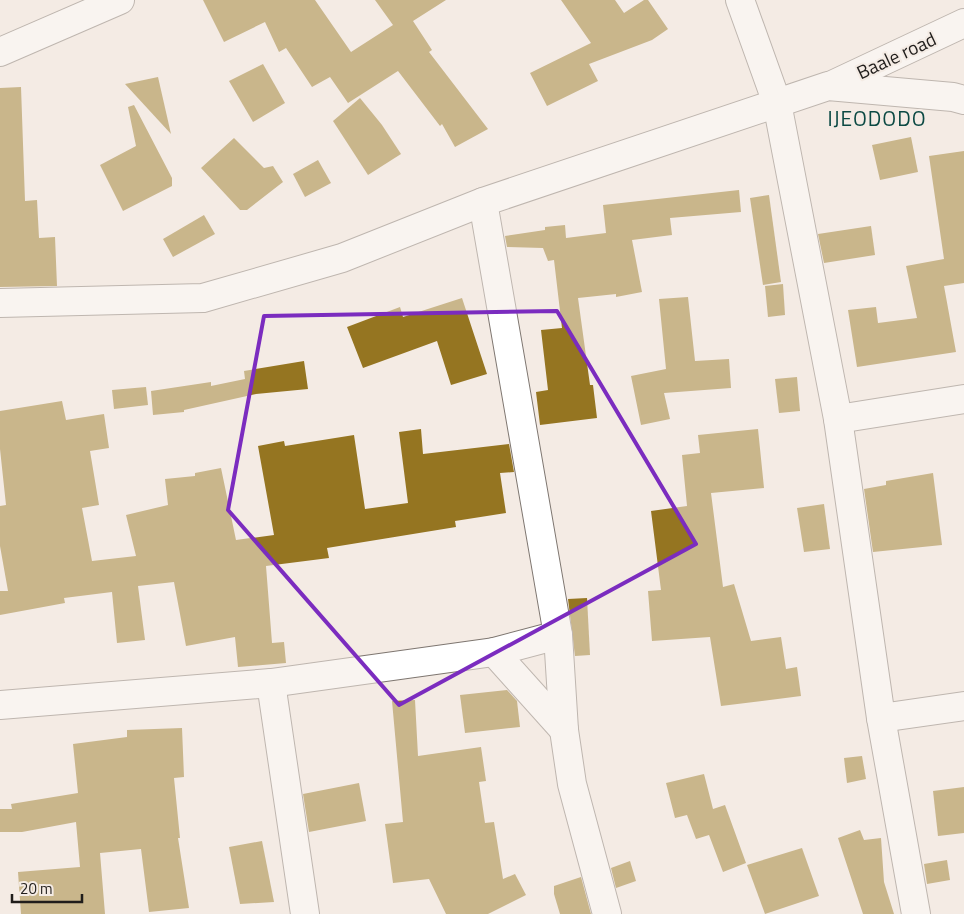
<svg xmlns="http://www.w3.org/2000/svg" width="964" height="914" font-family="'Titillium Web',sans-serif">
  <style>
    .building { fill: #957521 }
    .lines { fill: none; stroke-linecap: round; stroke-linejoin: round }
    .minor-casing { stroke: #7e7670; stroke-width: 30 }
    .minor { stroke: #fff; stroke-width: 28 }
    .marked { fill: none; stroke: #7b2cbf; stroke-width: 4; stroke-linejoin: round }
    .labels { text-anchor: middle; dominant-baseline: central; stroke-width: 4; stroke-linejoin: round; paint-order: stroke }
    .street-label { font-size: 19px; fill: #201d1b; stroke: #f4ebe4 }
    .quarter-label { font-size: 21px; letter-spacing: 1px; fill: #0b4943; stroke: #f4ebe4 }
  </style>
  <rect width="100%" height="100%" fill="#f4ebe4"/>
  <g class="building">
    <polygon points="203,0 315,0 351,52 393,25 375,0 446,0 413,21 432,50 429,52 488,129 455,147 442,124 440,126 398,71 348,103 330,77 312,87 286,48 279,52 265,22 224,42"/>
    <polygon points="561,0 615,0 624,13 644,0 648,0 668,29 652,40 589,64 598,81 547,106 530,73 591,43"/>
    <polygon points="263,64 285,103 253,122 229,81"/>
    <polygon points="158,77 171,134 125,84"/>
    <polygon points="21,87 25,201 37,200 39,238 55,237 57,286 0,287 0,88"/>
    <polygon points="360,98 382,125 401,154 368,175 333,121"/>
    <polygon points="134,105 172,178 172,186 123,211 100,165 136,146 128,107"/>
    <polygon points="911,137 918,172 880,180 872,145"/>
    <polygon points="234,138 264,168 273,166 283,182 247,210 240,210 201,168"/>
    <polygon points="964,151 964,283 944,286 956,352 857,367 848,310 876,307 878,323 917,318 906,266 944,259 929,156"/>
    <polygon points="318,160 331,183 305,197 293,174"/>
    <polygon points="739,190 741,212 670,218 672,235 632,240 642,292 616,297 616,294 578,298 590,385 593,385 597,418 540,425 536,392 548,390 541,330 562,328 554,260 548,261 543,248 507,247 505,236 545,230 545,227 565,225 566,238 606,233 603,205"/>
    <polygon points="769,195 781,282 763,285 750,198"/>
    <polygon points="204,215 215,234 173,257 163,239"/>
    <polygon points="871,226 875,255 824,263 818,234"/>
    <polygon points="783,284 785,315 768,317 765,286"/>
    <polygon points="688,297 695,361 729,359 731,388 664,393 670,419 641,425 631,376 666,369 659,299"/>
    <polygon points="462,298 487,374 451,385 437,341 363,368 347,327 400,307 403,317"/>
    <polygon points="304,361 308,389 256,394 184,410 184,412 153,415 151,391 211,382 211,386 245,379 244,371"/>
    <polygon points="797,377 800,411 779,413 775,379"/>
    <polygon points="146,387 148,405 114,409 112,390"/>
    <polygon points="62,401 66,420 104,414 109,448 90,451 99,505 82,508 92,561 136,556 126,515 168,505 165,479 195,476 195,473 221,468 236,540 274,535 258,446 284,441 285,446 354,435 365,509 408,503 399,432 421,429 423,454 509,444 514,472 500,473 506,513 455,521 456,527 327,548 329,558 266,566 272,643 284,642 286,663 238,667 235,637 186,646 174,582 138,586 145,640 117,643 112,592 64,598 65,603 0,615 0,591 8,591 0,546 0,506 6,505 0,449 0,411"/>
    <polygon points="758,429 764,488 711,493 723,587 734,584 751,641 781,637 786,669 797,667 801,696 721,706 710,637 652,641 648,591 661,590 651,511 687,506 682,455 700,453 698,435"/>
    <polygon points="933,473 942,545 873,552 864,489 886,485 886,481"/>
    <polygon points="824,504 830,549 804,552 797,508"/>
    <polygon points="587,598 590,655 575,656 568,599"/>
    <polygon points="507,690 517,701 520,727 465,733 460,695"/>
    <polygon points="415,700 418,756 481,747 486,781 479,782 485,823 494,822 503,879 515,874 526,895 488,914 446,914 429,879 393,883 385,824 403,822 392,701"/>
    <polygon points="182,728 184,777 174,778 180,838 178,838 189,908 149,912 141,849 100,853 105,914 21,914 18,872 80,867 76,822 22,832 0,832 0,809 12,809 11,804 78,793 73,744 127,737 127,730"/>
    <polygon points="862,756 866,779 847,783 844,758"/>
    <polygon points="704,774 713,809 725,805 746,863 723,872 709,835 696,839 687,815 675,818 666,783"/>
    <polygon points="359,783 366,821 309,832 303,794"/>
    <polygon points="964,787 964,833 938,836 933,791"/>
    <polygon points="860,830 864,840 881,838 884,882 894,914 863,914 838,838"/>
    <polygon points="262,841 274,902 240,904 229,847"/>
    <polygon points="802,848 819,896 765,914 747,865"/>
    <polygon points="947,860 950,880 927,884 924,864"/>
    <polygon points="630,861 636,881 616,888 611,868"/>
    <polygon points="581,877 591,914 560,914 554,894 554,886"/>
  </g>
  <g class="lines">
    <g class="minor-casing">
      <g id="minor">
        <polyline points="740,0 777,103 838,419 881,718 916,914"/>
        <polyline points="0,52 120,0"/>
        <polyline points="830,86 964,23"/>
        <polyline points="483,202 558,635 564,730 572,784 607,914"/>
        <polyline points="0,303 203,298 342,258 483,202 828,86 953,97 964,100"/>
        <polyline points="838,419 964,399"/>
        <polyline points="494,652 564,730"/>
        <polyline points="271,683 305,914"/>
        <polyline points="0,705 271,683 494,652 558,635"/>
        <polyline points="881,718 964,706"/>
      </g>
    </g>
    <use href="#minor" class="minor"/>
  </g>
  <path d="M0 0H964V914H0ZM557,311L696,544L399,705L228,510L264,316Z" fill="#f4ebe4" fill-opacity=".55" fill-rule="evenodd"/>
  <path class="marked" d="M557,311L696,544L399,705L228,510L264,316Z"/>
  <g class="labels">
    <g class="street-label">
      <text transform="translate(896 55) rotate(-25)">Baale road</text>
    </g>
    <g class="quarter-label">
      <text x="877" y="118">IJEODODO</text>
    </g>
  </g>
  <path d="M12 894v8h70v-8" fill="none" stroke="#201d1b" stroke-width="2.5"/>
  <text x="20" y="894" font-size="15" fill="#201d1b" stroke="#f4ebe4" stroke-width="4" paint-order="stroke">20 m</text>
</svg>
